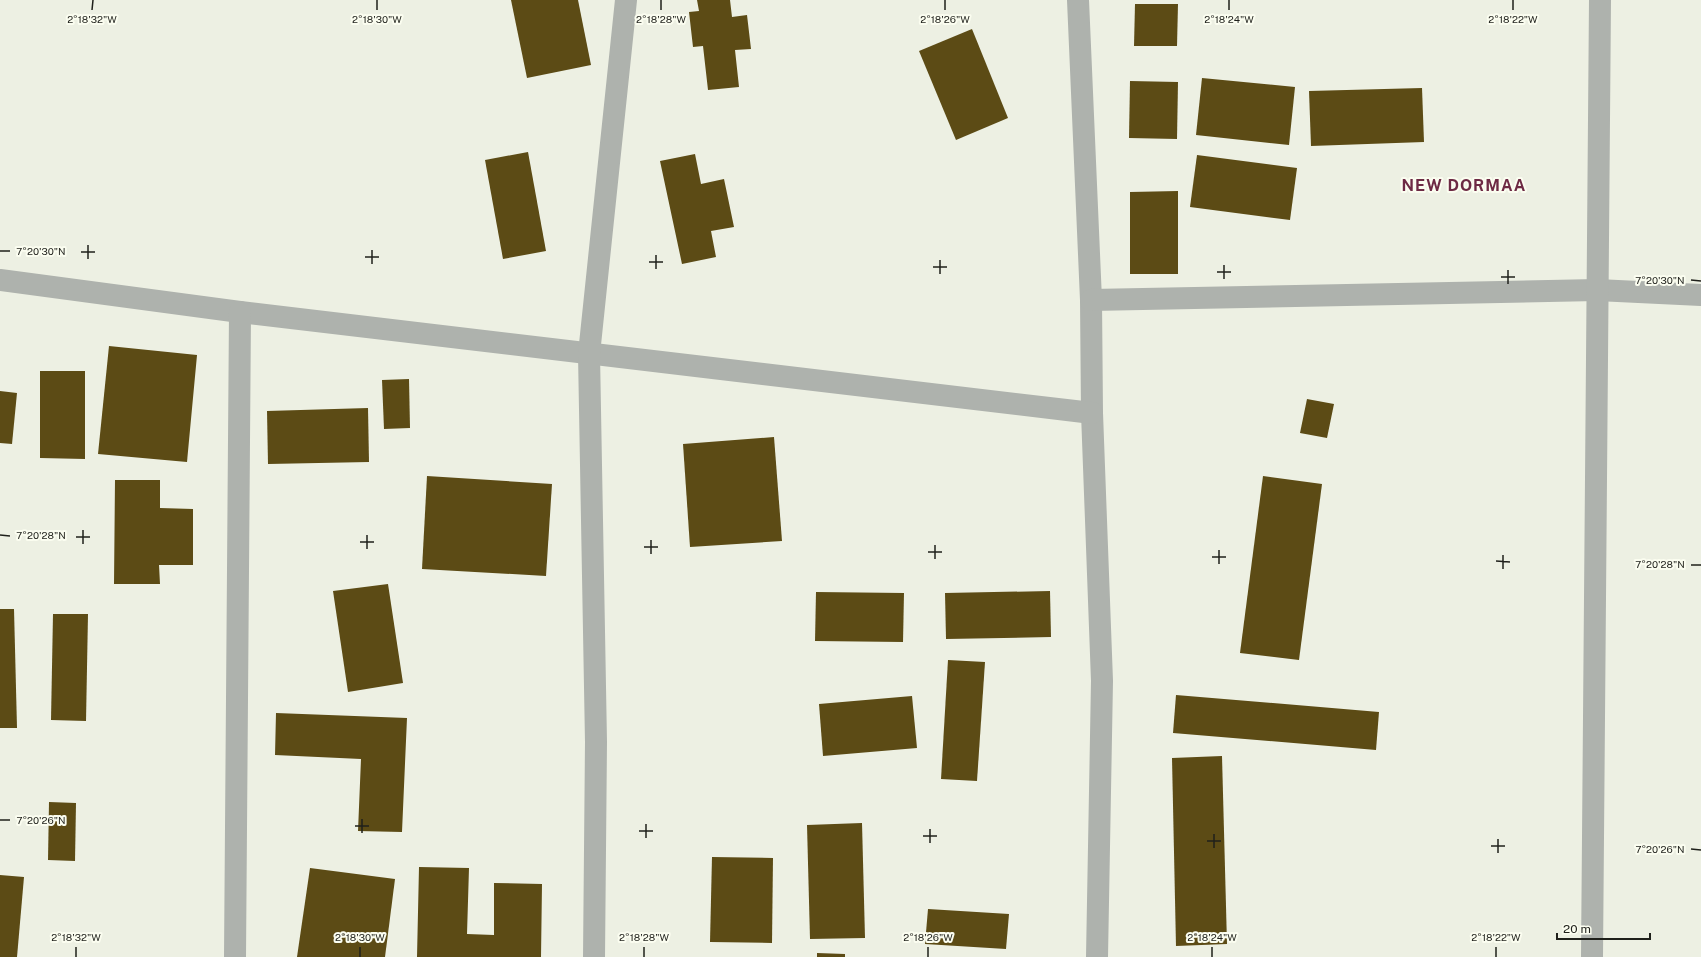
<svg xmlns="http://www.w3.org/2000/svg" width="1701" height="957" font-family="'Public Sans',sans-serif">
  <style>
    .building { fill: #5c4b15 }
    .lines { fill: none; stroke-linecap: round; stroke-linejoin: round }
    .minor { stroke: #aeb2ad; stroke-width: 22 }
    .ticks { fill: none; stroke: #1f201b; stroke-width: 1.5 }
    .labels { text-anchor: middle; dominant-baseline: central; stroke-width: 4; stroke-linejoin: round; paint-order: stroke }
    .district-label { font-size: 16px; font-weight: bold; letter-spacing: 1px; fill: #6d2a44; stroke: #fbfdf0 }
    .ticks-label { font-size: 10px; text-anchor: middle; fill: #1f201b; stroke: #fbfdf0; stroke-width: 4; stroke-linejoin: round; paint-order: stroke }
  </style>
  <rect width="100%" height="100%" fill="#edf0e3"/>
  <g class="building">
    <polygon points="511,0 578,0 591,65 527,78"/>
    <polygon points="697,0 730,0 732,17 747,15 751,49 735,50 739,87 708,90 703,46 693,47 689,12 699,11"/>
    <polygon points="1135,4 1178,4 1177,46 1134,46"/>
    <polygon points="972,29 1008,118 956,140 919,51"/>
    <polygon points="1202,78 1295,87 1289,145 1196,135"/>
    <polygon points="1130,81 1178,82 1177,139 1129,138"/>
    <polygon points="1422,88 1424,142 1311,146 1309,91"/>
    <polygon points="528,152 546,251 503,259 485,160"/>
    <polygon points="695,154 701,184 724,179 734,227 711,231 716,257 682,264 660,161"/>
    <polygon points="1197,155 1297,168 1290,220 1190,207"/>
    <polygon points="1178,191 1178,274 1130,274 1130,192"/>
    <polygon points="109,346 197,355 187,462 98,454"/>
    <polygon points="40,371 85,371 85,459 40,458"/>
    <polygon points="409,379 410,428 384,429 382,380"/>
    <polygon points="0,391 17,393 12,444 0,443"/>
    <polygon points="1307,399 1334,404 1327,438 1300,433"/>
    <polygon points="368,408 369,462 268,464 267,411"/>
    <polygon points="774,437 782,541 690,547 683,444"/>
    <polygon points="427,476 552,484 546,576 422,569"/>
    <polygon points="1263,476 1322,484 1299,660 1240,653"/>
    <polygon points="115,480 160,480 160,508 193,509 193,565 159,565 160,584 114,584"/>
    <polygon points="388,584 403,683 348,692 333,591"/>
    <polygon points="1050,591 1051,637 946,639 945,593"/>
    <polygon points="816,592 904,593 903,642 815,641"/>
    <polygon points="0,609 14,609 17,728 0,728"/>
    <polygon points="53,614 88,614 86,721 51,720"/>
    <polygon points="948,660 985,662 977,781 941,779"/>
    <polygon points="1176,695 1379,712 1376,750 1173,733"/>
    <polygon points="912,696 917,748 823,756 819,704"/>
    <polygon points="276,713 407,718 402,832 358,831 361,759 275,755"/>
    <polygon points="1222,756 1227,944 1176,946 1172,758"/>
    <polygon points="49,802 76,803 75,861 48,860"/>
    <polygon points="862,823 865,938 810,939 807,825"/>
    <polygon points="712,857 773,858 772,943 710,942"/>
    <polygon points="419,867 469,868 467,934 494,935 494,883 542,884 541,957 417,957"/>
    <polygon points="310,868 395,879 385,957 297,957"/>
    <polygon points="0,875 24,877 17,957 0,957"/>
    <polygon points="928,909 1009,914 1006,949 925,944"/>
    <polygon points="817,953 845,954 845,957 817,957"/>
  </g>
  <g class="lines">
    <g class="minor">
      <polyline points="1078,0 1091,300 1092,413 1102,681 1097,957"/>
      <polyline points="0,280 240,312 1092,413"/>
      <polyline points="1091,300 1597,290 1701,295"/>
      <polyline points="235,957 240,312"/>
      <polyline points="594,957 596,742 589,354 626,0"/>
      <polyline points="1592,957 1600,0"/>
    </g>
  </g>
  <path class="ticks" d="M92,10L93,0M377,10V0M661,10V0M945,10V0M1229,10V0M1513,10V0M0,251H10M81,252H95M365,257H379M88,259V245M649,262H663M372,264V250M933,267H947M656,269V255M1217,272H1231M940,274V260M1501,277H1515M1224,279V265M1691,280L1701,281M1508,284V270M0,535L10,536M76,537H90M360,542H374M83,544V530M644,547H658M367,549V535M928,552H942M651,554V540M1212,557H1226M935,559V545M1496,561L1510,562M1219,564V550M1691,565H1701M1503,569V555M0,820H10M355,826H369M639,831H653M362,833V819M923,836H937M646,838V824M1207,841H1221M930,843V829M1491,846H1505M1214,848V834M1691,849L1701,850M1498,853V839M76,957V947M360,957V947M644,957V947M928,957V947M1212,957V947M1496,957V947"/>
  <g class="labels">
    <g class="district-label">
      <text x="1464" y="185">NEW DORMAA</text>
    </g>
  </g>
  <g class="ticks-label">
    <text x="92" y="23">2°18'32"W</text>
    <text x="377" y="23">2°18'30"W</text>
    <text x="661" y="23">2°18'28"W</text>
    <text x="945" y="23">2°18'26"W</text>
    <text x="1229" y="23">2°18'24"W</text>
    <text x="1513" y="23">2°18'22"W</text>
    <text x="41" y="255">7°20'30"N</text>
    <text x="1660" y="284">7°20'30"N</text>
    <text x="41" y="539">7°20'28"N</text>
    <text x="1660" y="568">7°20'28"N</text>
    <text x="41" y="824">7°20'26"N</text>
    <text x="1660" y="853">7°20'26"N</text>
    <text x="76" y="941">2°18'32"W</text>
    <text x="360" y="941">2°18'30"W</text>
    <text x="644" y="941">2°18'28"W</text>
    <text x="928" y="941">2°18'26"W</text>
    <text x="1212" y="941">2°18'24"W</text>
    <text x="1496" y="941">2°18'22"W</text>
  </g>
  <path d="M1557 933v6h93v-6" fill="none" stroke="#1f201b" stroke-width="2"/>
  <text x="1563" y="933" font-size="12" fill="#1f201b" stroke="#fbfdf0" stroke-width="3" paint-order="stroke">20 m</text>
</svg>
